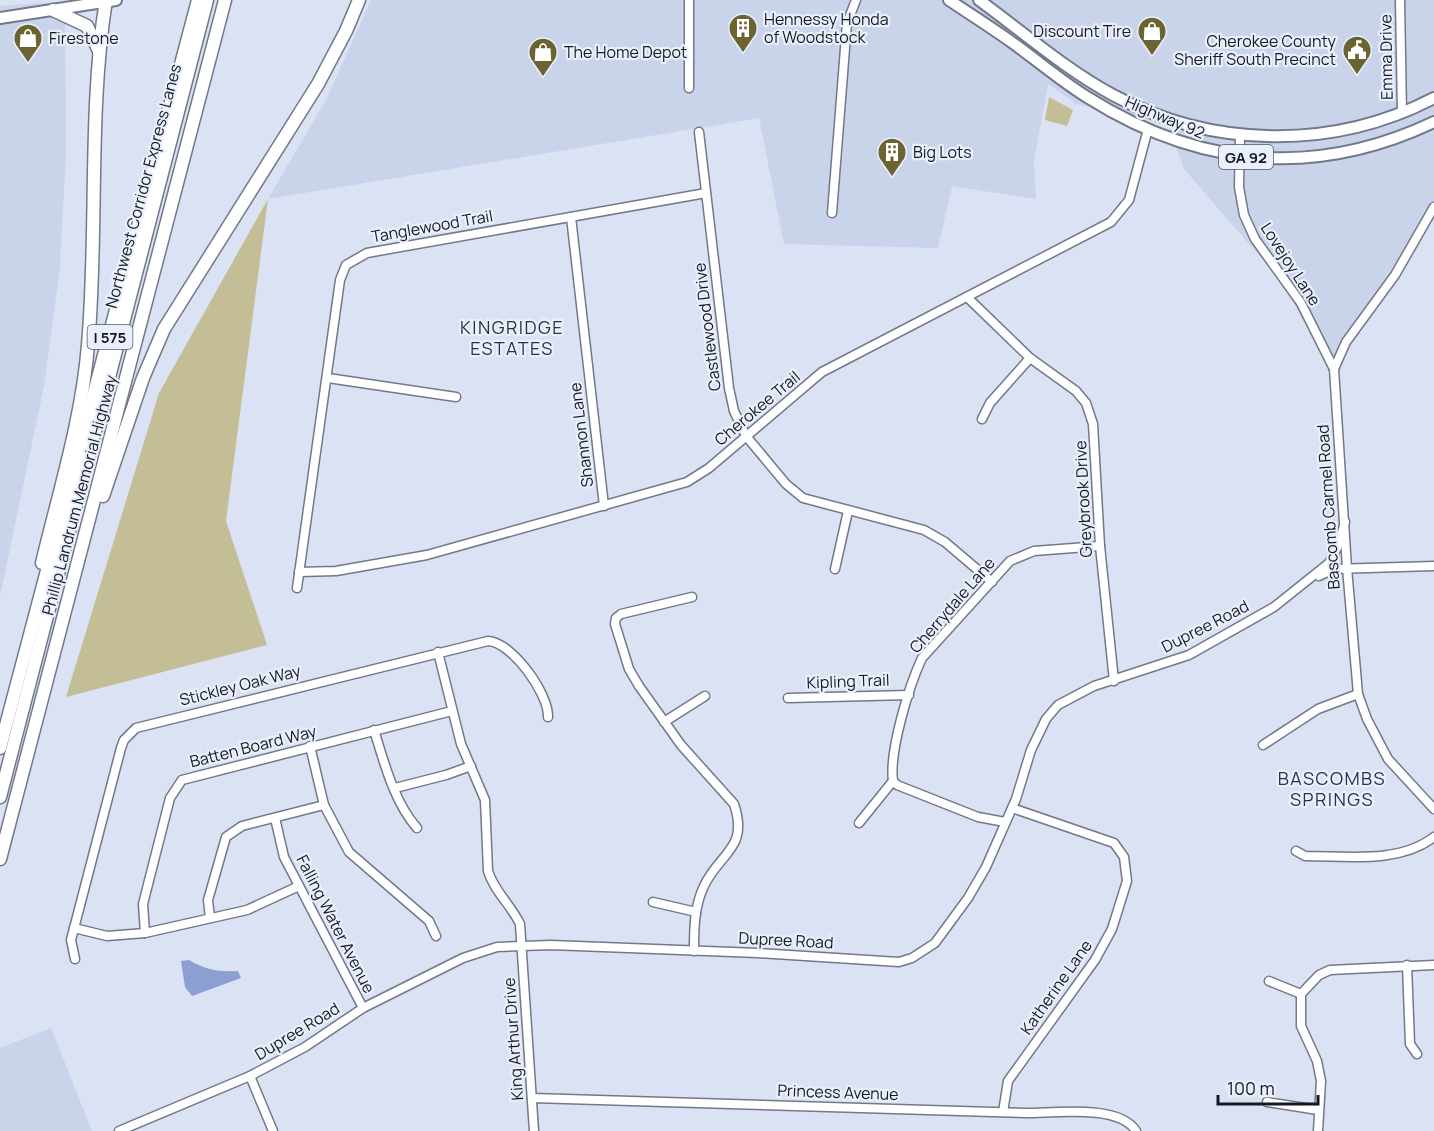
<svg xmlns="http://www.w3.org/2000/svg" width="1434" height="1131" font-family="Manrope,sans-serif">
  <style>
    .built { fill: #c9d4eb }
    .green { fill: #c3be96 }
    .water { fill: #8ba0d0 }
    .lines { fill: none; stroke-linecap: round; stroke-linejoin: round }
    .minor-casing { stroke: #727988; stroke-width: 11 }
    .major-casing { stroke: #727988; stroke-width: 14 }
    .highway-casing { stroke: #727988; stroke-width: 15 }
    .minor { stroke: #fff; stroke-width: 8 }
    .major { stroke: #fff; stroke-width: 10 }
    .highway { stroke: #fff; stroke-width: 12 }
    .labels { text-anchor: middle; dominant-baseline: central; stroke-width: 4.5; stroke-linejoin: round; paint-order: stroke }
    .shield { fill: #e9effd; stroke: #555962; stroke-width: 1.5 }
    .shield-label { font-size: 15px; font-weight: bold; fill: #16191f }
    .poi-label { font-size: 16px; fill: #16191f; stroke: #e9effd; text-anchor: start }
    .street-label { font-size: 16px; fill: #16191f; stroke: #e9effd }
    .neighbourhood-label { font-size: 18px; letter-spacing: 1.5px; fill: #2b313e; stroke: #e9effd }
  </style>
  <rect width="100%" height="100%" fill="#dae2f3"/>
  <g class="built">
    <polygon points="371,0 1434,0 1434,201 1367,316 1331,371 1282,282 1184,169 1169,127 1154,121 1076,104 1048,84 1034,161 1036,199 952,186 938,248 784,244 759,118 268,199 327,98"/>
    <polygon points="60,2 65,15 66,152 60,267 44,386 0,596 0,6"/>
    <polygon points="51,1028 92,1131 0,1131 0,1048"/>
  </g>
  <g class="green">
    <polygon points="1049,97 1073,110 1067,126 1045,120"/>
    <polygon points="268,199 226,521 267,645 66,697 159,393"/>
  </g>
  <path class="water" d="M189,960C205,970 219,972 238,971L241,978L192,996L185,987L181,961Z"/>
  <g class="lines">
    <g class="minor-casing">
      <g id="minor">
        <polyline points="1400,0 1402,113"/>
        <polyline points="689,88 689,0"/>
        <polyline points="699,132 729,388 734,411 746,436 786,484 803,498 924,530 945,542 992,582"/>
        <polyline points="1240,135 1239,187 1244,215 1255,239 1301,303 1334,369"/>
        <polyline points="1434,207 1395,275 1346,342 1334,369 1347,568 1358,694 1367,719 1388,759 1434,809"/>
        <polyline points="832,213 847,23 856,0"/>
        <polyline points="571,217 604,506"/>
        <polyline points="967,297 1030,358 1076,391 1086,403 1093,424 1100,546 1114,681"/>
        <polyline points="328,378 456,397"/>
        <polyline points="982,419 990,403 1030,358"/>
        <polyline points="835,569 848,511"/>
        <polyline points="299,572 336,571 427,555 687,482 709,468 822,372 1111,222 1129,200 1148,129"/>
        <polyline points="1319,576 1334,569 1434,566"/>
        <polyline points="297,588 340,280 346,265 367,253 706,193"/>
        <path d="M692,597L621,614L616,618L615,624L629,669L639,686L681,745L734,804C749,849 720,852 704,886C694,907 694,929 694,951"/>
        <path d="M438,652L461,744L485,800L488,871C494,891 511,905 520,924L534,1131"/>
        <polyline points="788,698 909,695"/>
        <polyline points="664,722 705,696"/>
        <path d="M374,730C384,762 394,802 417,828"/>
        <polyline points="1263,745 1318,709 1358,694"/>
        <polyline points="310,746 324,805 349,852 429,921 436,936"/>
        <polyline points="395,788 446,775 471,766"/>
        <polyline points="275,818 284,857 363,1008"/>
        <path d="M1005,822L978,817L897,785L893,781C889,751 909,686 922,658L1010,561L1034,551L1100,546"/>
        <polyline points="859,823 893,781"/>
        <path d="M1296,851L1305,856C1347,856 1399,864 1434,837"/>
        <polyline points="653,902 696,912"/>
        <polyline points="210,918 208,900 226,837 242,826 324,805"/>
        <polyline points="74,928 107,936 145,933 247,910 299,886"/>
        <polyline points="145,933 143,904 170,798 182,780 452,711"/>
        <path d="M75,959L71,940L121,748L124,740L136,728L488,641C512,642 549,694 548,717"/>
        <polyline points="1407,965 1410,1044 1417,1054"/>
        <polyline points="1269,981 1301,994"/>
        <polyline points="250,1076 273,1131"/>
        <path d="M532,1098L1026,1113C1055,1113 1119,1104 1136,1131"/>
        <polyline points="1267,1102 1318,1110"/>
        <polyline points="1003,1112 1008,1081 1095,960 1112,929 1127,881 1124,857 1114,843 1012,808"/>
        <polyline points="119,1131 250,1076 305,1047 363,1008 463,958 497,947 551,945 758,953 899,962 912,958 935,943 968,898 986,867 1016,799 1031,750 1046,719 1058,705 1094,686 1189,655 1274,607 1329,563 1338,546 1345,522"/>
        <polyline points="1318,1131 1321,1081 1317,1061 1301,1026 1301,994 1319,975 1330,970 1434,965"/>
      </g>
    </g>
    <g class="major-casing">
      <g id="major">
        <path d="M949,0C970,14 992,28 1013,43C1038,61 1061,81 1087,97C1198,167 1314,179 1434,122"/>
        <path d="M979,0C1023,32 1065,69 1113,95C1213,149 1334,150 1434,98"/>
        <polyline points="0,18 116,0"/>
      </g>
    </g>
    <g class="highway-casing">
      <g id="highway">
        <polyline points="53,10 87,26 99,51"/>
        <polyline points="103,496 143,378 164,329 318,84 346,31 359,0"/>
        <path d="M42,563C59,492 82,419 88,345C98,232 88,112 106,0"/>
        <polyline points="0,748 198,0"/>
        <polyline points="0,797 207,0"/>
        <polyline points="0,859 225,0"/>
      </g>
    </g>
    <use href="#minor" class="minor"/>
    <use href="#major" class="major"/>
    <use href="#highway" class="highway"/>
  </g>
  <defs>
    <g id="building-pin" transform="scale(1.5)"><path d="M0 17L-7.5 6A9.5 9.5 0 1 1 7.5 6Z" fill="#6b6330" stroke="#e9effd"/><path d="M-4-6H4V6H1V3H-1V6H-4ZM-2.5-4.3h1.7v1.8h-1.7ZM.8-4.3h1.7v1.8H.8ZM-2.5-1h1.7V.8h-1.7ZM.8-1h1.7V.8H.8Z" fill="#fff"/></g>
    <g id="shop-pin" transform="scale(1.5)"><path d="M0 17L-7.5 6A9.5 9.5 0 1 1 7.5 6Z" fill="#6b6330" stroke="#e9effd"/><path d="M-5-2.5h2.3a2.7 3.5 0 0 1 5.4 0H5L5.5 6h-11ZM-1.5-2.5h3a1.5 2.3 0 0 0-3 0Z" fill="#fff"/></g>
    <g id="civic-pin" transform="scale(1.5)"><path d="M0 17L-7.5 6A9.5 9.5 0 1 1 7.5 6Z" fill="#6b6330" stroke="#e9effd"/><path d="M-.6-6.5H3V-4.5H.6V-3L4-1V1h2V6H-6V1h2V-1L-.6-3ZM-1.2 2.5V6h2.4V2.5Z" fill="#fff"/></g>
  </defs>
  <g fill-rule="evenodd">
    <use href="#building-pin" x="743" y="28"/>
    <use href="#shop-pin" x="1152" y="31"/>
    <use href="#shop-pin" x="28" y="38"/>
    <use href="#civic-pin" x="1357" y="50"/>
    <use href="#shop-pin" x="543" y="52"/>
    <use href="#building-pin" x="892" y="152"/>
  </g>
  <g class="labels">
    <g class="shield">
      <rect x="1219" y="145" width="54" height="24" rx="4.5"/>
      <rect x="87.5" y="325" width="45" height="24" rx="4.5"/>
    </g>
    <g class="shield-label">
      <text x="1246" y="157">GA 92</text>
      <text x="110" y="337">I 575</text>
    </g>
    <g class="poi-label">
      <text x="764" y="19">Hennessy Honda<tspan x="764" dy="18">of Woodstock</tspan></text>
      <text x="1131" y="31" text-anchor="end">Discount Tire</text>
      <text x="49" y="38">Firestone</text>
      <text x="1336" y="41" text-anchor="end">Cherokee County<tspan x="1336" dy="18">Sheriff South Precinct</tspan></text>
      <text x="564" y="52">The Home Depot</text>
      <text x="913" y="152">Big Lots</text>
    </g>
    <g class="street-label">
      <text transform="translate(1386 57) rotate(-91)">Emma Drive</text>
      <text transform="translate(1165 117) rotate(23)">Highway 92</text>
      <text transform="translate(143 186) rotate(-75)">Northwest Corridor Express Lanes</text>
      <text transform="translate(432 226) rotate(-10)">Tanglewood Trail</text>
      <text transform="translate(1291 264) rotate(57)">Lovejoy Lane</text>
      <text transform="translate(707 327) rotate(-97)">Castlewood Drive</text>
      <text transform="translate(757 408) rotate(-40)">Cherokee Trail</text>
      <text transform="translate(581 435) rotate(-97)">Shannon Lane</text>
      <text transform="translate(79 495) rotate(-75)">Phillip Landrum Memorial Highway</text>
      <text transform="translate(1083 499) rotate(-93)">Greybrook Drive</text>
      <text transform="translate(1328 507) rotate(-94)">Bascomb Carmel Road</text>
      <text transform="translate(952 605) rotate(-49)">Cherrydale Lane</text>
      <text transform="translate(1205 626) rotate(-27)">Dupree Road</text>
      <text transform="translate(848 681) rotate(-2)">Kipling Trail</text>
      <text transform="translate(240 685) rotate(-14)">Stickley Oak Way</text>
      <text transform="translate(253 746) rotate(-14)">Batten Board Way</text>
      <text transform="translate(336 924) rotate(63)">Falling Water Avenue</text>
      <text transform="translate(786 940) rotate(3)">Dupree Road</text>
      <text transform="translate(1056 987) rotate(-55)">Katherine Lane</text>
      <text transform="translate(297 1031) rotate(-31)">Dupree Road</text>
      <text transform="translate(513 1039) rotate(-94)">King Arthur Drive</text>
      <text transform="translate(838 1092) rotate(2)">Princess Avenue</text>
    </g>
    <g class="neighbourhood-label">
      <text x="512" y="327">KINGRIDGE<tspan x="512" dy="21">ESTATES</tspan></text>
      <text x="1332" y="778">BASCOMBS<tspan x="1332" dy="21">SPRINGS</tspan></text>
    </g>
  </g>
  <path d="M1218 1095v9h100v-9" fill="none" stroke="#16191f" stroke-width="3"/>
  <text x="1227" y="1095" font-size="18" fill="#16191f" stroke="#e9effd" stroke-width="4.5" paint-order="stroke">100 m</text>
</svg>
